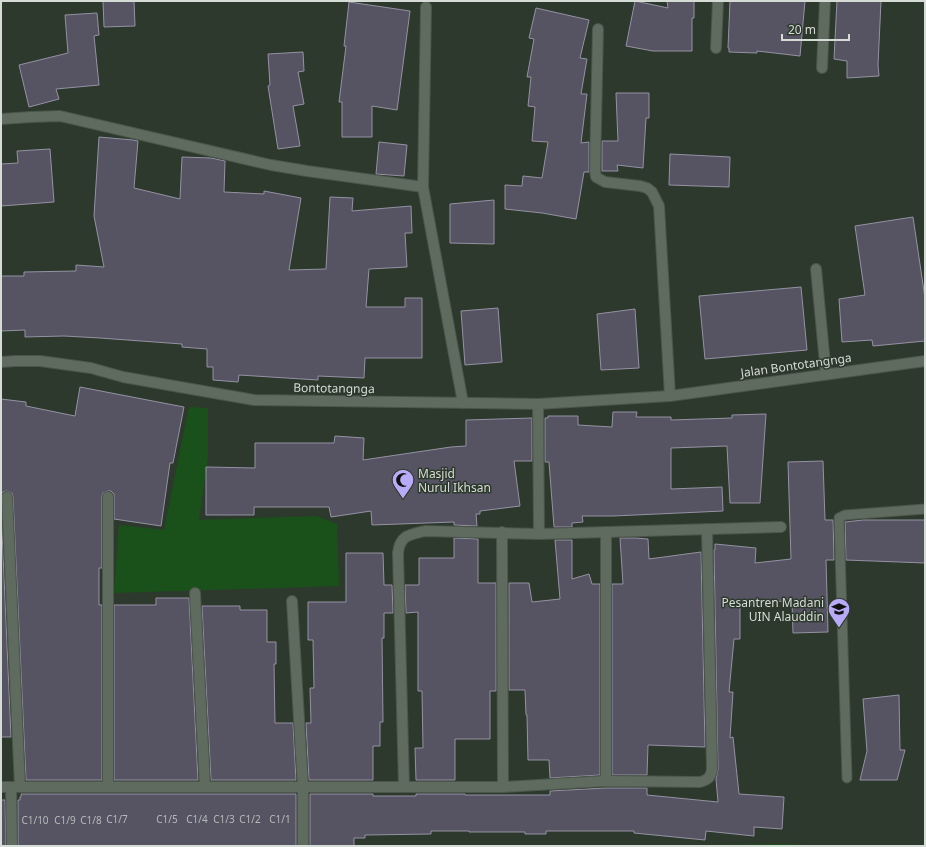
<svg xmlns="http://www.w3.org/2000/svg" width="926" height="847" font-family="'Noto Sans',sans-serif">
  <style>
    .green { fill: #1a511a }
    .building { fill: #565463; stroke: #9492a3 }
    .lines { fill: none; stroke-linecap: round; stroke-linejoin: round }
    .lane-casing { stroke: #4b554b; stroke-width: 11 }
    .street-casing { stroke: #4b554b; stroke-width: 12 }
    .lane { stroke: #5f6b5e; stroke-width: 9 }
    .street { stroke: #5f6b5e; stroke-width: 10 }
    .labels { text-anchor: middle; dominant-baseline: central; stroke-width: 3; stroke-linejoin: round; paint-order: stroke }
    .number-label { font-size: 10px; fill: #b5bab8 }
    .street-label { font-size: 12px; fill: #d5dcd5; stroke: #2e392d }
    .poi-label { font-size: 12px; fill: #d5dcd5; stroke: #2e392d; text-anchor: start }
  </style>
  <rect width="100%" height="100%" fill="#2e392d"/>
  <g class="green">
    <polygon points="189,407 208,408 208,457 199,520 316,516 337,524 339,586 114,593 119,525 164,530"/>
    <polygon points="786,844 829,846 618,846"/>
  </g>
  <g class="building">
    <polygon points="103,1 134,1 135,26 104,27"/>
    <polygon points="635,1 668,8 667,1 694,1 694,18 692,18 692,51 653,51 626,46"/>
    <polygon points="730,1 805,1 800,56 757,51 757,53 729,52 729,48 728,48"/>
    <polygon points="837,1 881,1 878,65 879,76 847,78 847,61 834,59"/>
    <polygon points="349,2 410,11 397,110 372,106 372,137 342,137 342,102 339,102 346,46 344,46"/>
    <polygon points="536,8 589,20 580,58 587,59 581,94 587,94 581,143 589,142 589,172 584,172 576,219 542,213 505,209 505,185 522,186 523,176 542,178 548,142 532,141 535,107 528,106 531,77 527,77 534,39 529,38"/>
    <polygon points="97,13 99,35 94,36 99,85 56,89 59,99 29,107 19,65 68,53 65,15"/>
    <polygon points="303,52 304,71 298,72 304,104 293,106 300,146 278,149 268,86 270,85 268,54"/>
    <polygon points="616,93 649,93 649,118 646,118 643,168 617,165 618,171 602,171 602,141 618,141"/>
    <polygon points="99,137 133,140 138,141 134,188 180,199 182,157 211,158 225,161 224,192 264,194 264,191 301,198 289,270 326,269 330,197 353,198 352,211 411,206 412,233 405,233 407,267 369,269 366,307 405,307 405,298 422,298 422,358 365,358 364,378 318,376 318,380 239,375 238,382 213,380 213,367 207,367 207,349 182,347 182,344 100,338 64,336 25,337 25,330 1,331 1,276 24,276 24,272 76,271 76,265 104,267 94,216"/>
    <polygon points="379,142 407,145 404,176 376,174"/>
    <polygon points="50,149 54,202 1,206 1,164 18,163 17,151"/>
    <polygon points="670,154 730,157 729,187 669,185"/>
    <polygon points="494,200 494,244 450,243 450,204"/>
    <polygon points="913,217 925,298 925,341 873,346 872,340 842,342 839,299 865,295 855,226"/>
    <polygon points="801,287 807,350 705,359 699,296"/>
    <polygon points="498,308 502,362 465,365 461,311"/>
    <polygon points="635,309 639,368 601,370 597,314"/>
    <polygon points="80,387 184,407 173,463 170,463 161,526 114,519 114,494 111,491 108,491 103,493 102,497 102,568 99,568 99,605 102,605 102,780 26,780 13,497 12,493 7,491 3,492 1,495 1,399 26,402 26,406 75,416"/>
    <polygon points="613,412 637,412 636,417 671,417 671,420 732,418 732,415 766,414 760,503 730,503 727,446 671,448 671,489 722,487 723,511 613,516 582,516 583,522 572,523 572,527 554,527 549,462 545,462 545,418 548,418 548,416 578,416 578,425 612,427"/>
    <polygon points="532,418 532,461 514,461 520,506 480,511 480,514 476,514 477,526 454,525 454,522 372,525 371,511 331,517 329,507 254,507 254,515 206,515 206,467 255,468 255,443 334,443 335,436 364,438 363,460 451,447 466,446 466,420"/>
    <polygon points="823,461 825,520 833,520 834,560 826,560 828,632 793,633 792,602 757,600 757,604 740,605 740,639 734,639 729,692 733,692 730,738 733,737 739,794 784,797 782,829 754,827 754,836 706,831 705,840 634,833 634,831 546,831 546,834 525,834 525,832 469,832 469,831 431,831 431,834 365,835 365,838 354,838 354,846 310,846 310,794 373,794 373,796 416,796 416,794 465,794 465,795 550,795 550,791 606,788 647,788 647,795 718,802 716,779 718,769 714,550 715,550 715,544 756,548 755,563 791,559 788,462"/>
    <polygon points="1,508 11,737 1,737"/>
    <polygon points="863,520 925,520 925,563 846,560 845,522"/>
    <polygon points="454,538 478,539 478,583 496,583 496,691 490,691 490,739 455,739 455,780 416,780 415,748 423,748 422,691 418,691 418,612 406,613 405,585 419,585 419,558 454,558"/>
    <polygon points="620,538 635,538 648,539 649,559 701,552 705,747 648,745 647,775 612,775 612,584 623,584"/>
    <polygon points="555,540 572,540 572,579 589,574 592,584 600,584 600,775 550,778 549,760 528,760 527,715 526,715 525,690 509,690 509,583 529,583 532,602 560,599"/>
    <polygon points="346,553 383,553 384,585 392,585 393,613 384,613 384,638 382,638 383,722 380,722 380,746 373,746 373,780 309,780 306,723 311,723 310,688 314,688 313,640 308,640 308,602 346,602"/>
    <polygon points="156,598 189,598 198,780 114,780 114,605 156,605"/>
    <polygon points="202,606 240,606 240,610 267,610 267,642 276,642 276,664 274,664 275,723 293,723 296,780 211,780"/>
    <polygon points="899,695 900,750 905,750 897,780 860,780 867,751 863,699"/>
    <polygon points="21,794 296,794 296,846 18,846 18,800 20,800 20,797 21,797"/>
    <polygon points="1,800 5,800 6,846 1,846"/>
  </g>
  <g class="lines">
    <g class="lane-casing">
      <polyline id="lane" points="847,778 839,518 845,515 925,509"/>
    </g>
    <g class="street-casing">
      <g id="street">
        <polyline points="426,7 423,187 463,403"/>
        <polyline points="598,29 595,170 596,177 605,182 640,186 647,188 652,192 659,206 670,396"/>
        <polyline points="716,48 718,1"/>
        <polyline points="822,68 825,1"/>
        <polyline points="1,119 31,117 60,116 271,165 307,171 423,187"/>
        <polyline points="816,269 826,374"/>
        <polyline points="1,362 15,361 40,361 91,368 123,377 254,400 538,404 670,396 925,361"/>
        <polyline points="538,404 539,534"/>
        <polyline points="7,497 20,787"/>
        <polyline points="108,497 108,787"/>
        <polyline points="502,532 503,787"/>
        <polyline points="195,593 205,787"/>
        <polyline points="292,601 303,787 303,846"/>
        <polyline points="606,781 606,532"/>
        <path d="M1,787H503L606,781L700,782C708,780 711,777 712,769L707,529"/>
        <polyline points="11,787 12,846"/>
        <path d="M404,787L398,553C400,535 409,535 425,531L539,534L781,527"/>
      </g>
    </g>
    <use href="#lane" class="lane"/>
    <use href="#street" class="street"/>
  </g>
  <defs>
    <g id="mosque-pin" transform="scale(1.15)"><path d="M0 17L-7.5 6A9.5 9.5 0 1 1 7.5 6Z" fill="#b7abf7" stroke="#2e392d"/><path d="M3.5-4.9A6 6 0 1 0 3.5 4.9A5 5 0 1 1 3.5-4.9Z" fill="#111"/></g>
    <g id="school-pin" transform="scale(1.15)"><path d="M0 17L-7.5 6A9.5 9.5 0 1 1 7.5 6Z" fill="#b7abf7" stroke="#2e392d"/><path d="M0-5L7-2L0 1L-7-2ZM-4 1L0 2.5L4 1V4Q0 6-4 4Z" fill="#111"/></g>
  </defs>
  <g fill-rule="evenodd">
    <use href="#mosque-pin" x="403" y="480"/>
    <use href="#school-pin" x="839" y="609"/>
  </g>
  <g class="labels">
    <g class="number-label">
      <text x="117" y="819">C1/7</text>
      <text x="167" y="819">C1/5</text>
      <text x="197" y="819">C1/4</text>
      <text x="224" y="819">C1/3</text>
      <text x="250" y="819">C1/2</text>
      <text x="280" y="819">C1/1</text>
      <text x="35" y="820">C1/10</text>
      <text x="65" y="820">C1/9</text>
      <text x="91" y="820">C1/8</text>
    </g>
    <g class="street-label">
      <text transform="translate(796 365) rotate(-8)">Jalan Bontotangnga</text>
      <text transform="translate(334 388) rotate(1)">Bontotangnga</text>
    </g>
    <g class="poi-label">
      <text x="418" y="473">Masjid<tspan x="418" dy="14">Nurul Ikhsan</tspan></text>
      <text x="824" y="602" text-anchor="end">Pesantren Madani<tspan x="824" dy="14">UIN Alauddin</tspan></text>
    </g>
  </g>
  <rect width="926" height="847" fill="none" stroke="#d5dcd5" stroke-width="4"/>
  <path d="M782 34v6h67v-6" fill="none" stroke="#d5dcd5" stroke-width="2"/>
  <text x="788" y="34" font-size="12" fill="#d5dcd5" stroke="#2e392d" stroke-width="3" paint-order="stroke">20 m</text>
</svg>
